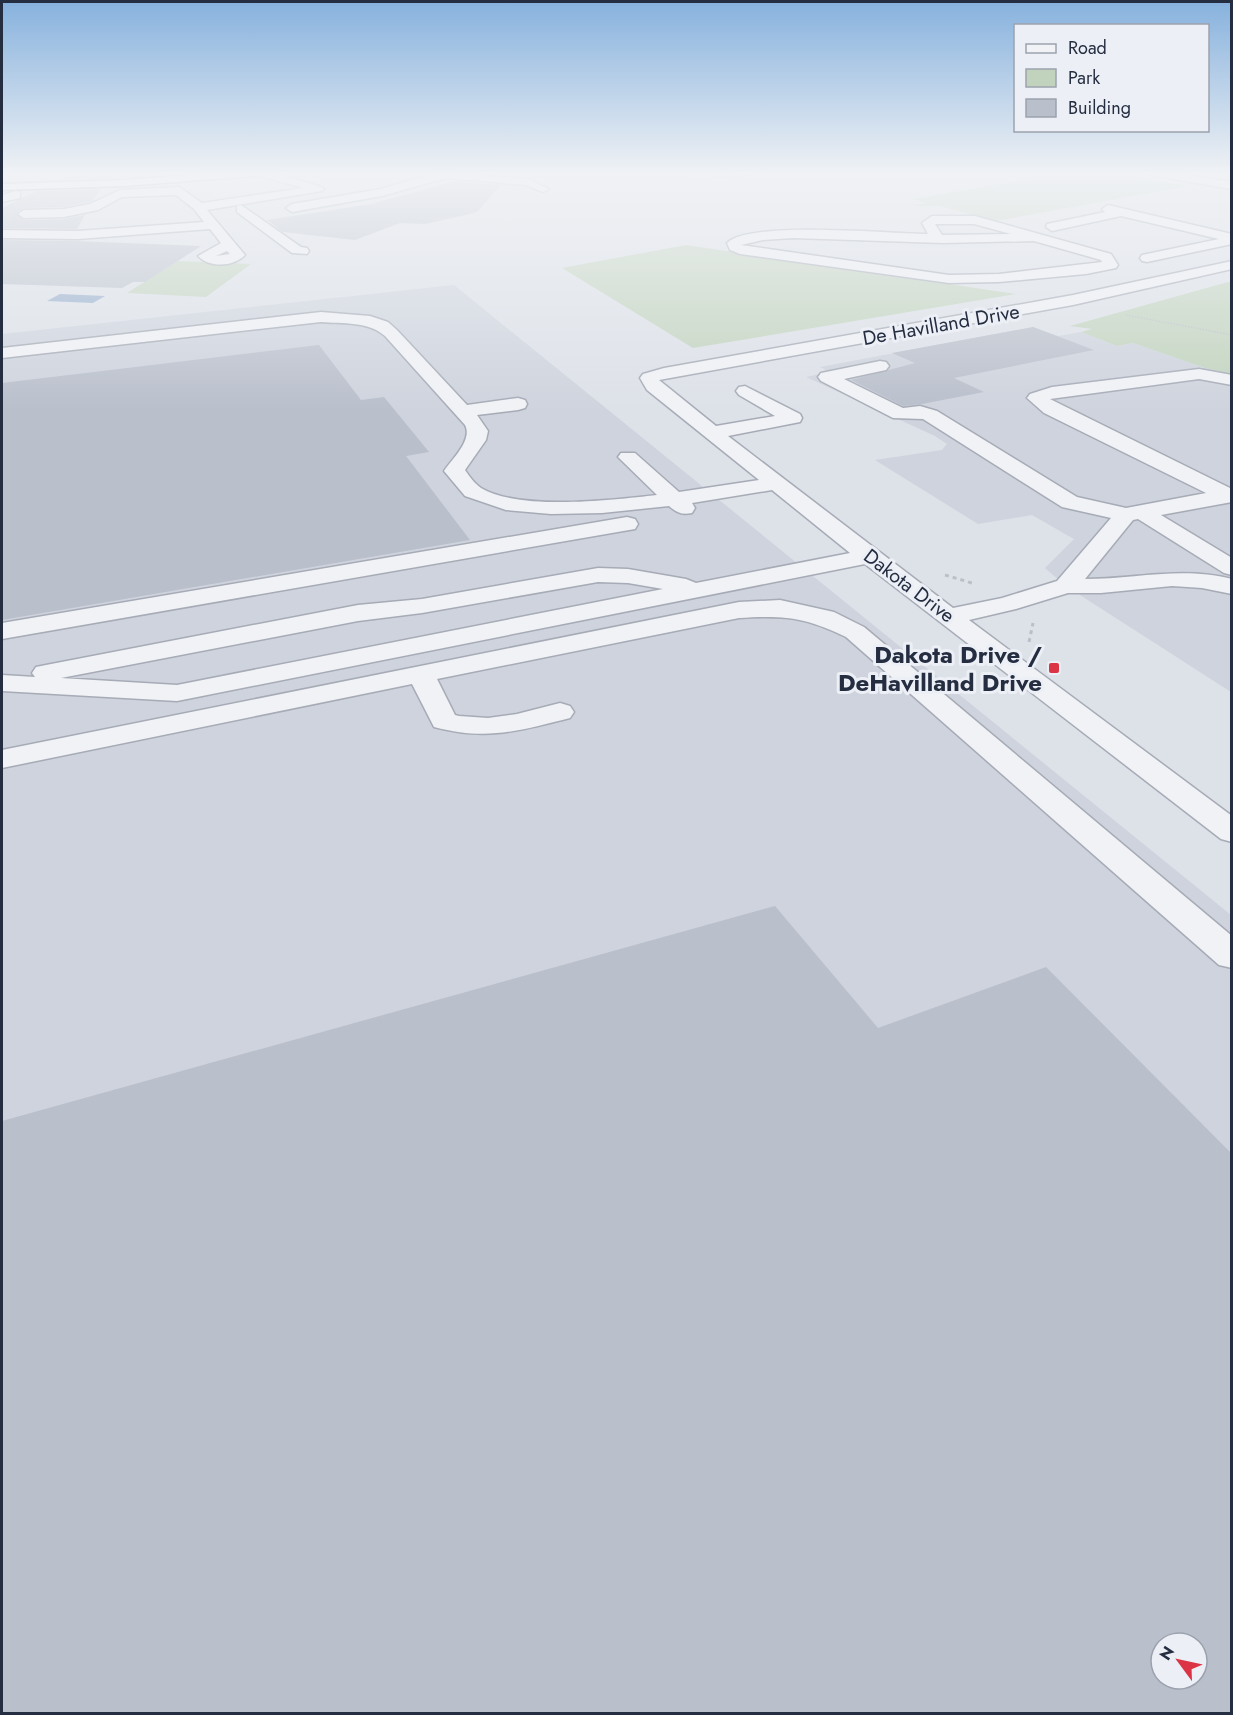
<svg xmlns="http://www.w3.org/2000/svg" width="1233" height="1715" font-family="Jost,sans-serif">
  <style>
    .built { fill: #ced3dd; fill-rule: evenodd }
    .green { fill: #c1d3bd }
    .water { fill: #93accc }
    .building { fill: #b9bfcb; fill-rule: evenodd }
    .lines { fill: none; stroke-linecap: round; stroke-linejoin: round }
    .minor-casing { stroke: #a6abb6; stroke-width: 3 }
    .highway-casing { stroke: #838da0; stroke-width: 3 }
    .path-far1 { stroke: #bbbfc7; stroke-width: 1.5; stroke-dasharray: 1.5 1.5; stroke-linecap: butt }
    .path { stroke: #bbbfc7; stroke-width: 3; stroke-dasharray: 4 4; stroke-linecap: butt }
    .minor { fill: #f0f2f6; fill-rule: evenodd }
    .highway { fill: #fff; fill-rule: evenodd }
    .poi-dot { fill: #db3445; stroke: #ecf0f6; stroke-width: 2 }
    .labels { text-anchor: middle; dominant-baseline: central; stroke-width: 6; stroke-linejoin: round; paint-order: stroke }
    .far-street-label { font-size: 20px; fill: #252d40; stroke: #ecf0f6 }
    .poi-label { font-size: 24px; font-weight: bold; fill: #252d40; stroke: #ecf0f6; text-anchor: end }
  </style>
  <rect width="100%" height="100%" fill="#dde1e8"/>
  <g class="built">
    <polygon points="2,172 151,172 99,175 2,176"/>
    <polygon points="468,172 759,172 745,175 582,182"/>
    <path d="M454,285L1231,915V1713H2V334ZM1161,1643H1197V1679H1161Z"/>
    <polygon points="1033,327 1058,336 1081,332 1117,346 1133,343 1205,368 1231,374 1231,692 1066,586 1045,568 1074,539 1032,515 978,524 875,460 942,450 947,444 935,436 806,377 829,372 820,367"/>
  </g>
  <g class="green">
    <polygon points="995,172 1109,172 1187,186 996,221 940,206 908,206 926,203 914,199 1028,179"/>
    <polygon points="686,245 1016,294 693,348 562,268"/>
    <polygon points="177,261 251,264 206,297 127,293"/>
    <polygon points="1228,282 1232,282 1231,374 1205,368 1133,343 1117,346 1081,332 1092,329 1070,326"/>
  </g>
  <polygon class="water" points="60,294 105,296 93,303 47,301"/>
  <g class="building">
    <polygon points="78,171 111,171 107,178 61,180"/>
    <polygon points="456,181 501,185 478,211 474,213 425,224 400,223 355,240 283,232 267,220 371,204"/>
    <polygon points="101,189 94,199 89,202 64,207 24,208 16,213 24,220 64,219 85,215 77,229 2,228 2,208 37,191"/>
    <polygon points="2,240 74,241 201,246 145,282 133,282 122,288 2,284"/>
    <polygon points="1033,327 1094,350 954,378 984,392 922,404 903,406 851,380 915,363 892,353"/>
    <polygon points="319,345 361,400 384,397 429,452 406,456 470,540 2,620 2,383"/>
    <path d="M775,906L878,1028L1046,967L1232,1154V1713H2V1121ZM1161,1643H1197V1679H1161Z"/>
  </g>
  <g class="lines">
    <g class="minor-casing">
      <g id="minor">
        <path d="M253,172H269L322,187L324,189L322,191L207,210L245,255C234,267 209,268 198,256L221,243L210,229L78,239L2,238V230L78,231L204,222L194,209L176,195L122,197L98,210L64,217L24,218L18,214L24,210L64,209L90,204L120,190L179,187L202,203L303,188L254,174ZM227,251L230,254L216,256Z"/>
        <polygon points="428,172 528,179 549,189 543,192 526,185 446,178 382,196 292,212 286,208 292,204 381,189 429,175"/>
        <polygon points="712,172 755,172 749,175 717,176 713,175"/>
        <polygon points="1144,172 1167,172 1232,182 1232,189 1150,175"/>
        <polygon points="16,191 20,192 20,198 2,202 2,195"/>
        <polygon points="241,205 301,247 307,248 309,251 307,254 292,253 237,212 237,206"/>
        <polygon points="1108,205 1232,234 1232,244 1147,262 1142,261 1140,258 1142,255 1219,239 1121,216 1052,231 1046,227 1047,224 1105,212 1102,209"/>
        <path d="M932,216H975L1111,254L1118,265L1116,268L1086,274L999,282L949,283L740,254L730,250L727,243C750,220 892,234 928,234L922,223ZM935,224H974L1011,234L942,235ZM793,238L943,243L1034,241L1101,260L1102,262L999,274L949,275L741,245L763,240Z"/>
        <path d="M1232,261V269L1073,305L659,380L716,426L775,416L739,395L736,391L739,387L745,386L800,414L802,418L800,422L728,436L953,608L1002,598L1057,581L1111,518L1062,507L923,419L893,418L821,381L818,377L821,373L880,361L886,362L889,366L886,370L844,379L903,408L920,406L937,411L1077,497L1126,508L1206,493L1044,413L1027,398L1030,394L1052,387L1199,369L1232,375V385L1199,379L1050,399L1232,489V502L1161,515L1232,558V575L1224,573L1138,519L1133,520L1085,579C1135,579 1182,566 1232,579V594L1202,588L1172,586L1101,593H1068L1016,609L969,620L1232,816V842L1221,839L865,564L177,701L2,691V675L35,677L32,673L36,667L46,665L358,605L422,599L598,568L628,569L686,579L696,583L850,553L772,490L692,503L695,508L692,513C682,515 677,513 669,506L602,513L551,514L506,510L465,496L444,471C452,459 473,440 465,425L385,336C368,321 343,324 321,322L2,358V348L321,312L370,316L388,322L397,330L467,405L518,398L525,400L527,404L525,408L518,410L477,415L488,431L486,440L465,470C469,476 475,484 481,488C520,511 612,500 657,495L618,457L621,453H635L679,492L759,480L647,390L640,378L643,374L664,368L1073,295ZM598,582L628,583L663,589L177,685L61,678L358,621L422,613Z"/>
        <polygon points="627,517 635,519 638,524 635,529 2,639 2,623"/>
        <path d="M780,600L834,612L864,627L1232,936V968L1219,965L846,637C805,617 784,615 739,618L437,679L455,715L459,716L488,718L517,714L560,703L570,706L574,712L570,718C518,731 487,741 434,727L412,684L2,768V750L739,602Z"/>
      </g>
    </g>
    <g class="highway-casing">
      <polygon id="highway" points="229,172 272,172 266,175 124,186 2,190 2,184 124,180"/>
    </g>
    <polyline class="path-far1" points="1126,315 1232,335"/>
    <g class="path">
      <polyline points="945,575 972,583"/>
      <polyline points="1029,642 1033,623"/>
    </g>
    <use href="#minor" class="minor"/>
    <use href="#highway" class="highway"/>
  </g>
  <linearGradient id="sky" x2="0" y2="1"><stop stop-color="#86b1dd"/><stop offset="0.42" stop-color="#f0f2f5"/><stop offset="1" stop-color="#f0f2f5" stop-opacity="0"/></linearGradient>
  <rect width="1233" height="412" fill="url(#sky)"/>
  <rect class="poi-dot" x="1048" y="662" width="12" height="12" rx="3"/>
  <g class="labels">
    <g class="far-street-label">
      <text transform="translate(941 325) rotate(-10)">De Havilland Drive</text>
      <text transform="translate(909 586) rotate(37)">Dakota Drive</text>
    </g>
    <g class="poi-label">
      <text x="1042" y="654">Dakota Drive /<tspan x="1042" dy="28">DeHavilland Drive</tspan></text>
    </g>
  </g>
  <rect width="1233" height="1715" fill="none" stroke="#252d40" stroke-width="6"/>
  <rect x="1014" y="24" width="195" height="108" fill="#ecf0f6" stroke="#9ca2ad" stroke-width="1.5"/>
  <rect x="1026" y="44" width="30" height="9" fill="#f0f2f6" stroke="#9ca2ad" stroke-width="1.5"/>
  <text x="1068" y="54" font-size="18" fill="#252d40">Road</text>
  <rect x="1026" y="69" width="30" height="18" fill="#c1d3bd" stroke="#9ca2ad" stroke-width="1.5"/>
  <text x="1068" y="84" font-size="18" fill="#252d40">Park</text>
  <rect x="1026" y="99" width="30" height="18" fill="#b9bfcb" stroke="#9ca2ad" stroke-width="1.5"/>
  <text x="1068" y="114" font-size="18" fill="#252d40">Building</text>
  <g transform="translate(1179 1661) rotate(303)"><circle r="28" fill="#ecf0f6" stroke="#9ca2ad" stroke-width="1.5"/>
  <path d="M0-4.5L10 22L0 15L-10 22Z" fill="#db3445"/>
  <text y="-9" font-size="16" font-weight="bold" text-anchor="middle" fill="#252d40">N</text>
  </g>
</svg>
